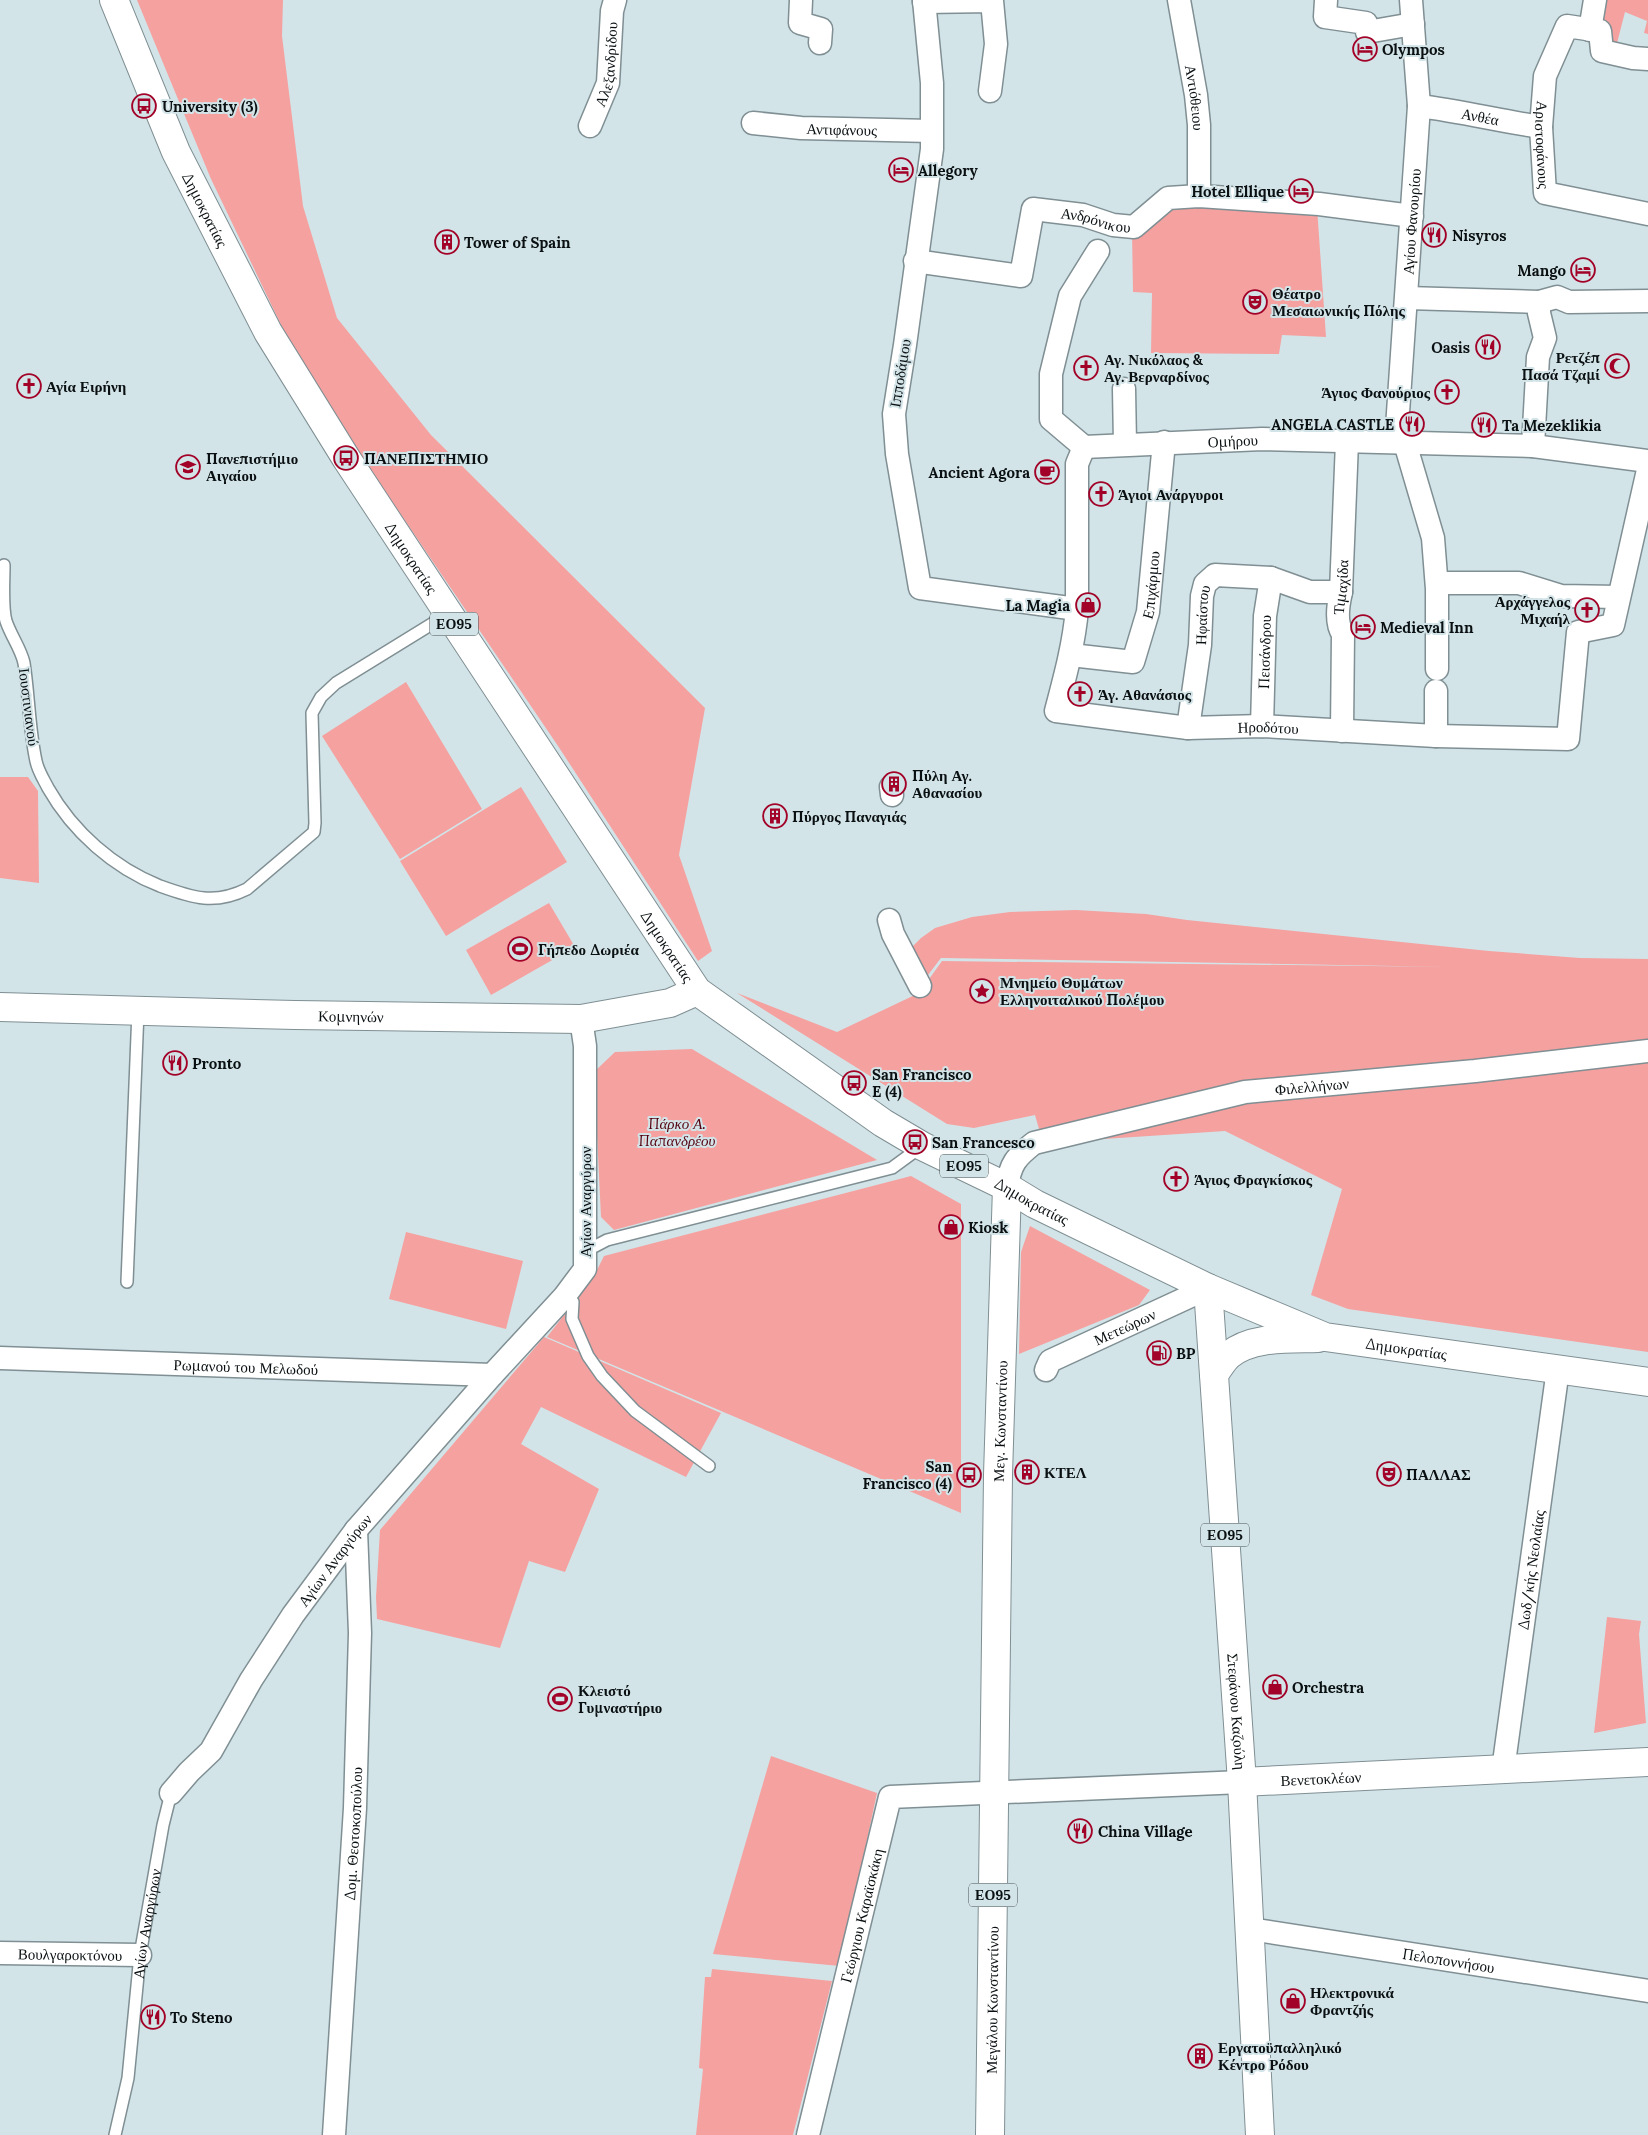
<svg xmlns="http://www.w3.org/2000/svg" width="1648" height="2135" font-family="Lora,serif">
  <style>
    .green { fill: #f5a1a0 }
    .lines { fill: none; stroke-linecap: round; stroke-linejoin: round }
    .lane-casing { stroke: #7f8f93; stroke-width: 14 }
    .street-casing { stroke: #7f8f93; stroke-width: 25 }
    .secondary-casing { stroke: #7f8f93; stroke-width: 30 }
    .primary-casing { stroke: #7f8f93; stroke-width: 30 }
    .lane { stroke: #fff; stroke-width: 11 }
    .street { stroke: #fff; stroke-width: 22 }
    .secondary { stroke: #fff; stroke-width: 28 }
    .primary { stroke: #fff; stroke-width: 28 }
    .labels { text-anchor: middle; dominant-baseline: central; stroke-width: 4; stroke-linejoin: round; paint-order: stroke }
    .shield { fill: #d3e4e8; stroke: #465052; stroke-width: 1 }
    .shield-label { font-size: 14px; font-weight: bold; fill: #0a1012 }
    .poi-label { font-size: 15px; font-weight: bold; fill: #0a1012; stroke: #d3e4e8; text-anchor: start }
    .street-label { font-size: 15px; fill: #0a1012; stroke: #d3e4e8 }
    .park-label { font-size: 15px; font-style: italic; fill: #540210; stroke: #d3e4e8 }
  </style>
  <rect width="100%" height="100%" fill="#d3e4e8"/>
  <g class="green">
    <polygon points="137,0 283,0 282,36 303,206 337,318 431,435 705,708 679,855 712,951 698,961 558,746 336,419 282,327 211,179"/>
    <polygon points="1601,0 1648,0 1648,34 1644,33 1647,21 1625,12 1616,47 1606,44 1598,18"/>
    <polygon points="1168,202 1317,207 1326,337 1282,335 1279,354 1151,353 1152,293 1133,292 1132,231"/>
    <polygon points="406,682 482,809 400,859 322,736"/>
    <polygon points="0,777 28,777 38,791 39,883 0,878"/>
    <polygon points="521,787 567,862 446,936 400,861"/>
    <polygon points="549,903 575,947 491,995 466,950"/>
    <polygon points="1076,910 1146,914 1187,920 1489,951 1580,958 1648,959 1648,1352 1348,1309 1311,1295 1342,1189 1225,1131 1043,1143 1035,1115 974,1128 947,1124 737,993 837,1032 919,993 942,961 1450,967 941,958 925,979 908,951 921,938 935,928 972,917 1010,912"/>
    <polygon points="692,1049 877,1160 614,1230 601,1217 594,1072 615,1052"/>
    <polygon points="911,1176 961,1204 961,1513 547,1337 594,1276 604,1256"/>
    <polygon points="1030,1226 1150,1290 1139,1305 1019,1354 1021,1252"/>
    <polygon points="406,1232 523,1261 506,1329 389,1299"/>
    <polygon points="544,1337 721,1413 686,1477 541,1407 521,1444 599,1489 565,1572 529,1561 500,1648 377,1619 376,1597 380,1530"/>
    <polygon points="1607,1617 1641,1621 1639,1634 1646,1723 1594,1733"/>
    <polygon points="771,1756 877,1793 840,1966 713,1954"/>
    <polygon points="712,1969 832,1981 793,2135 696,2135 703,2069 699,2068 705,1977 711,1977"/>
  </g>
  <g class="lines">
    <g class="lane-casing">
      <g id="lane">
        <path d="M4,565C4,581 2,607 6,621C11,636 21,649 24,663C29,695 29,729 36,761C38,771 44,780 48,788C73,832 114,868 160,886C193,898 215,905 247,889L314,832L315,823L312,713L321,697L336,683L448,614"/>
        <polyline points="586,1251 607,1240 892,1168 922,1146"/>
        <polyline points="127,1282 138,1011"/>
        <polyline points="564,1297 573,1302 572,1319 588,1356 602,1376 635,1411 709,1466"/>
        <path id="s1" d="M115,2135L128,2078L140,1955L163,1825L171,1793"/>
      </g>
    </g>
    <g class="street-casing">
      <g id="street">
        <polyline points="801,0 800,23 821,29 820,43"/>
        <polyline points="924,0 932,83 932,149 905,345 894,414 897,454 920,588 1077,609"/>
        <path id="s2" d="M1179,0L1196,95L1199,125V196"/>
        <polyline points="1326,0 1325,17 1366,23 1367,32 1413,24"/>
        <polyline points="924,2 992,1 996,44 990,91"/>
        <polyline points="1590,30 1595,0"/>
        <path id="s3" d="M1648,59L1633,58L1602,51L1600,31L1567,26L1545,76L1541,127L1545,193L1648,214"/>
        <path id="s4" d="M1419,106C1460,111 1500,121 1541,127"/>
        <path id="s5" d="M753,123L801,128L931,131"/>
        <path id="s6" d="M590,126L608,83L612,11L615,0"/>
        <path id="s7" d="M915,261L1021,276L1033,209L1083,215L1113,225L1134,227L1168,198L1199,196L1319,204L1412,216"/>
        <polyline points="1407,298 1539,302 1557,297 1569,302 1648,301"/>
        <polyline points="1124,389 1125,444"/>
        <path id="s8" d="M1396,442L1419,106L1411,0"/>
        <polyline points="1405,443 1433,538 1437,589 1437,669"/>
        <polyline points="1533,446 1538,357 1545,338 1539,313 1539,302"/>
        <path id="s9" d="M1084,447L1077,464V609C1074,644 1065,677 1056,711L1188,728L1262,726L1436,736L1568,739L1578,632L1613,625L1648,470"/>
        <path id="s10" d="M1084,447L1262,439L1533,446L1648,461"/>
        <polyline points="1084,447 1051,419 1051,374 1070,296 1098,251"/>
        <polyline points="1437,583 1519,583 1561,596 1618,597"/>
        <path id="s11" d="M1071,655L1133,662L1148,612L1164,442"/>
        <path id="s12" d="M1262,726L1265,616L1271,578"/>
        <path id="s13" d="M1188,728L1200,645L1202,596L1205,584L1215,575L1271,578L1310,592H1341"/>
        <path id="s14" d="M1342,731L1343,634C1335,623 1338,605 1341,592L1347,442"/>
        <polyline points="1436,736 1436,691"/>
        <polyline points="891,787 892,795"/>
        <polyline points="889,920 893,934 920,986"/>
        <path id="s15" d="M1007,1187C1010,1164 1016,1157 1034,1143L1245,1092L1475,1071L1648,1051"/>
        <path id="s16" d="M0,1358L492,1375"/>
        <path id="s17" d="M1046,1370L1050,1361L1208,1288"/>
        <path id="s18" d="M1503,1770L1558,1369"/>
        <path id="s19" d="M171,1793L189,1772L211,1751L251,1680L293,1615L356,1530L492,1375L564,1297L585,1269V1046L581,1019"/>
        <path id="s20" d="M1250,1929L1648,1991"/>
        <path id="s21" d="M0,1953L140,1955"/>
        <path id="s22" d="M334,2135L355,1808L360,1633L356,1530"/>
        <path id="s23" d="M808,2135L890,1797L1242,1782"/>
      </g>
    </g>
    <g class="secondary-casing">
      <g id="secondary">
        <path id="s24" d="M0,1007L295,1015L581,1019L670,1003L697,991"/>
        <path id="s25" d="M1208,1288L1325,1337L1648,1382"/>
        <path d="M1214,1374C1219,1368 1223,1360 1229,1355C1252,1336 1290,1339 1318,1338"/>
        <path id="s26" d="M1242,1782L1648,1762"/>
      </g>
    </g>
    <g class="primary-casing">
      <g id="primary">
        <path id="s27" d="M114,0L176,152L268,332L346,458L697,991L883,1123L922,1146L1007,1187L1035,1204L1208,1288L1242,1782L1260,2135"/>
        <path id="s28" d="M990,2135L998,1475L1007,1187"/>
      </g>
    </g>
    <use href="#lane" class="lane"/>
    <use href="#street" class="street"/>
    <use href="#secondary" class="secondary"/>
    <use href="#primary" class="primary"/>
  </g>
  <defs>
    <g id="hotel-ring" transform="scale(1.25)"><circle r="9.5" fill="#d3e4e8" stroke="#a20227" stroke-width="1.5"/><path d="M-6-4.5h1.5V1H6V5H4.5V3h-9V5H-6ZM-4 0a1.8 1.8 0 1 1 3.6 0ZM.5 0V-2.5h3Q6-2.5 6 0Z" fill="#a20227"/></g>
    <g id="bus-ring" transform="scale(1.25)"><circle r="9.5" fill="#d3e4e8" stroke="#a20227" stroke-width="1.5"/><path d="M-5-6H5V4H4V6H2V4H-2V6H-4V4H-5ZM-3.5-4V0h7V-4ZM-3.5 1.2v1.5H-2V1.2ZM2 1.2v1.5H3.5V1.2Z" fill="#a20227"/></g>
    <g id="restaurant-ring" transform="scale(1.25)"><circle r="9.5" fill="#d3e4e8" stroke="#a20227" stroke-width="1.5"/><path d="M-5-6h1v4h1v-4h1v4h1v-4h1v5L-1.5 .5V6h-2V.5L-5-1ZM5-6V6H3V1.5H1.5Q1.5-4 5-6Z" fill="#a20227"/></g>
    <g id="building-ring" transform="scale(1.25)"><circle r="9.5" fill="#d3e4e8" stroke="#a20227" stroke-width="1.5"/><path d="M-4-6H4V6H1V3H-1V6H-4ZM-2.5-4.3h1.7v1.8h-1.7ZM.8-4.3h1.7v1.8H.8ZM-2.5-1h1.7V.8h-1.7ZM.8-1h1.7V.8H.8Z" fill="#a20227"/></g>
    <g id="theatre-ring" transform="scale(1.25)"><circle r="9.5" fill="#d3e4e8" stroke="#a20227" stroke-width="1.5"/><path d="M-5-5.5Q0-4 5-5.5V0Q5 5 0 6Q-5 5-5 0ZM-3.3-2.5H-1v1.5H-3.3ZM1-2.5H3.3v1.5H1ZM-2.8 1Q0 5.5 2.8 1Z" fill="#a20227"/></g>
    <g id="mosque-ring" transform="scale(1.25)"><circle r="9.5" fill="#d3e4e8" stroke="#a20227" stroke-width="1.5"/><path d="M3.5-4.9A6 6 0 1 0 3.5 4.9A5 5 0 1 1 3.5-4.9Z" fill="#a20227"/></g>
    <g id="church-ring" transform="scale(1.25)"><circle r="9.5" fill="#d3e4e8" stroke="#a20227" stroke-width="1.5"/><path d="M-1.2-6h2.4v3.5h3.3v2.4h-3.3V6h-2.4V-.1h-3.3v-2.4h3.3Z" fill="#a20227"/></g>
    <g id="university-ring" transform="scale(1.25)"><circle r="9.5" fill="#d3e4e8" stroke="#a20227" stroke-width="1.5"/><path d="M0-5L7-2L0 1L-7-2ZM-4 1L0 2.5L4 1V4Q0 6-4 4Z" fill="#a20227"/></g>
    <g id="cafe-ring" transform="scale(1.25)"><circle r="9.5" fill="#d3e4e8" stroke="#a20227" stroke-width="1.5"/><path d="M-5.5-4.5H6V0H3Q3 3.5 0 3.5H-2.5Q-5.5 3.5-5.5 0ZM3-3.2v2h1.7v-2ZM-6 4.5H4V6H-6Z" fill="#a20227"/></g>
    <g id="shop-ring" transform="scale(1.25)"><circle r="9.5" fill="#d3e4e8" stroke="#a20227" stroke-width="1.5"/><path d="M-5-2.5h2.3a2.7 3.5 0 0 1 5.4 0H5L5.5 6h-11ZM-1.5-2.5h3a1.5 2.3 0 0 0-3 0Z" fill="#a20227"/></g>
    <g id="stadium-ring" transform="scale(1.25)"><circle r="9.5" fill="#d3e4e8" stroke="#a20227" stroke-width="1.5"/><path d="M0-5a6.5 5 0 1 0 0 10a6.5 5 0 1 0 0-10ZM-3.5-1.8h7v3.6h-7Z" fill="#a20227"/></g>
    <g id="sight-ring" transform="scale(1.25)"><circle r="9.5" fill="#d3e4e8" stroke="#a20227" stroke-width="1.5"/><path d="M0-6L1.8-2.2L6-1.7L2.9 1.2L3.7 5.4L0 3.3L-3.7 5.4L-2.9 1.2L-6-1.7L-1.8-2.2Z" fill="#a20227"/></g>
    <g id="fuel-ring" transform="scale(1.25)"><circle r="9.5" fill="#d3e4e8" stroke="#a20227" stroke-width="1.5"/><path d="M-5.5-6h7V0h2V4h1.3V-2.5L3-4.5l.8-.8L6-3V5H2.5V1h-1V6h-7ZM-4.2-4.7v3.2H.2V-4.7Z" fill="#a20227"/></g>
  </defs>
  <g fill-rule="evenodd">
    <use href="#hotel-ring" x="1365" y="49"/>
    <use href="#bus-ring" x="144" y="106"/>
    <use href="#hotel-ring" x="901" y="170"/>
    <use href="#hotel-ring" x="1301" y="191"/>
    <use href="#restaurant-ring" x="1434" y="235"/>
    <use href="#building-ring" x="447" y="242"/>
    <use href="#hotel-ring" x="1583" y="270"/>
    <use href="#theatre-ring" x="1255" y="302"/>
    <use href="#restaurant-ring" x="1488" y="347"/>
    <use href="#mosque-ring" x="1617" y="366"/>
    <use href="#church-ring" x="1086" y="368"/>
    <use href="#church-ring" x="29" y="386"/>
    <use href="#church-ring" x="1447" y="392"/>
    <use href="#restaurant-ring" x="1412" y="424"/>
    <use href="#restaurant-ring" x="1484" y="425"/>
    <use href="#bus-ring" x="346" y="458"/>
    <use href="#university-ring" x="188" y="467"/>
    <use href="#cafe-ring" x="1047" y="472"/>
    <use href="#church-ring" x="1101" y="494"/>
    <use href="#shop-ring" x="1088" y="605"/>
    <use href="#church-ring" x="1587" y="610"/>
    <use href="#hotel-ring" x="1363" y="627"/>
    <use href="#church-ring" x="1080" y="694"/>
    <use href="#building-ring" x="894" y="784"/>
    <use href="#building-ring" x="775" y="816"/>
    <use href="#stadium-ring" x="520" y="949"/>
    <use href="#sight-ring" x="982" y="991"/>
    <use href="#restaurant-ring" x="175" y="1063"/>
    <use href="#bus-ring" x="854" y="1083"/>
    <use href="#bus-ring" x="915" y="1142"/>
    <use href="#church-ring" x="1176" y="1179"/>
    <use href="#shop-ring" x="951" y="1227"/>
    <use href="#fuel-ring" x="1159" y="1353"/>
    <use href="#building-ring" x="1027" y="1472"/>
    <use href="#theatre-ring" x="1389" y="1474"/>
    <use href="#bus-ring" x="969" y="1475"/>
    <use href="#shop-ring" x="1275" y="1687"/>
    <use href="#stadium-ring" x="560" y="1699"/>
    <use href="#restaurant-ring" x="1080" y="1831"/>
    <use href="#shop-ring" x="1293" y="2001"/>
    <use href="#restaurant-ring" x="153" y="2017"/>
    <use href="#building-ring" x="1200" y="2056"/>
  </g>
  <g class="labels">
    <g class="shield">
      <rect x="430" y="612.5" width="48" height="23" rx="4"/>
      <rect x="940" y="1154.5" width="48" height="23" rx="4"/>
      <rect x="1201" y="1523.5" width="48" height="23" rx="4"/>
      <rect x="969" y="1883.5" width="48" height="23" rx="4"/>
    </g>
    <g class="shield-label">
      <text x="454" y="624">ΕΟ95</text>
      <text x="964" y="1166">ΕΟ95</text>
      <text x="1225" y="1535">ΕΟ95</text>
      <text x="993" y="1895">ΕΟ95</text>
    </g>
    <g class="poi-label">
      <text x="1382" y="49">Olympos</text>
      <text x="162" y="106">University (3)</text>
      <text x="918" y="170">Allegory</text>
      <text x="1284" y="191" text-anchor="end">Hotel Ellique</text>
      <text x="1452" y="235">Nisyros</text>
      <text x="464" y="242">Tower of Spain</text>
      <text x="1566" y="270" text-anchor="end">Mango</text>
      <text x="1272" y="293">Θέατρο<tspan x="1272" dy="17">Μεσαιωνικής Πόλης</tspan></text>
      <text x="1470" y="347" text-anchor="end">Oasis</text>
      <text x="1600" y="357" text-anchor="end">Ρετζέπ<tspan x="1600" dy="17">Πασά Τζαμί</tspan></text>
      <text x="1104" y="359">Αγ. Νικόλαος &amp;<tspan x="1104" dy="17">Αγ. Βερναρδίνος</tspan></text>
      <text x="46" y="386">Αγία Ειρήνη</text>
      <text x="1430" y="392" text-anchor="end">Άγιος Φανούριος</text>
      <text x="1394" y="424" text-anchor="end">ANGELA CASTLE</text>
      <text x="1502" y="425">Ta Mezeklikia</text>
      <text x="206" y="458">Πανεπιστήμιο<tspan x="206" dy="17">Αιγαίου</tspan></text>
      <text x="364" y="458">ΠΑΝΕΠΙΣΤΗΜΙΟ</text>
      <text x="1030" y="472" text-anchor="end">Ancient Agora</text>
      <text x="1118" y="494">Άγιοι Ανάργυροι</text>
      <text x="1570" y="601" text-anchor="end">Αρχάγγελος<tspan x="1570" dy="17">Μιχαήλ</tspan></text>
      <text x="1070" y="605" text-anchor="end">La Magia</text>
      <text x="1380" y="627">Medieval Inn</text>
      <text x="1098" y="694">Άγ. Αθανάσιος</text>
      <text x="912" y="775">Πύλη Αγ.<tspan x="912" dy="17">Αθανασίου</tspan></text>
      <text x="792" y="816">Πύργος Παναγιάς</text>
      <text x="538" y="949">Γήπεδο Δωριέα</text>
      <text x="1000" y="982">Μνημείο Θυμάτων<tspan x="1000" dy="17">Ελληνοιταλικού Πολέμου</tspan></text>
      <text x="192" y="1063">Pronto</text>
      <text x="872" y="1074">San Francisco<tspan x="872" dy="17">E (4)</tspan></text>
      <text x="932" y="1142">San Francesco</text>
      <text x="1194" y="1179">Άγιος Φραγκίσκος</text>
      <text x="968" y="1227">Kiosk</text>
      <text x="1176" y="1353">BP</text>
      <text x="952" y="1466" text-anchor="end">San<tspan x="952" dy="17">Francisco (4)</tspan></text>
      <text x="1044" y="1472">ΚΤΕΛ</text>
      <text x="1406" y="1474">ΠΑΛΛΑΣ</text>
      <text x="1292" y="1687">Orchestra</text>
      <text x="578" y="1690">Κλειστό<tspan x="578" dy="17">Γυμναστήριο</tspan></text>
      <text x="1098" y="1831">China Village</text>
      <text x="1310" y="1992">Ηλεκτρονικά<tspan x="1310" dy="17">Φραντζής</tspan></text>
      <text x="170" y="2017">To Steno</text>
      <text x="1218" y="2047">Εργατοϋπαλληλικό<tspan x="1218" dy="17">Κέντρο Ρόδου</tspan></text>
    </g>
    <g class="street-label">
      <text stroke="none"><textPath href="#s6" startOffset="65">Αλεξανδρίδου</textPath></text>
      <text stroke="none"><textPath href="#s2" startOffset="99">Αντιόθειου</textPath></text>
      <text stroke="none"><textPath href="#s4" startOffset="62">Ανθέα</textPath></text>
      <text stroke="none"><textPath href="#s5" startOffset="89">Αντιφάνους</textPath></text>
      <text stroke="none"><textPath href="#s3" startOffset="224">Αριστοφάνους</textPath></text>
      <text stroke="none"><textPath href="#s27" startOffset="229">Δημοκρατίας</textPath></text>
      <text stroke="none"><textPath href="#s7" startOffset="239">Ανδρόνικου</textPath></text>
      <text stroke="none"><textPath href="#s8" startOffset="221">Αγίου Φανουρίου</textPath></text>
      <text transform="translate(900 373) rotate(-81)">Ιπποδάμου</text>
      <text stroke="none"><textPath href="#s10" startOffset="149">Ομήρου</textPath></text>
      <text stroke="none"><textPath href="#s27" startOffset="634">Δημοκρατίας</textPath></text>
      <text stroke="none"><textPath href="#s11" startOffset="142">Επιχάρμου</textPath></text>
      <text stroke="none"><textPath href="#s14" startOffset="145">Τιμαχίδα</textPath></text>
      <text stroke="none"><textPath href="#s13" startOffset="114">Ηφαίστου</textPath></text>
      <text stroke="none"><textPath href="#s12" startOffset="74">Πεισάνδρου</textPath></text>
      <text transform="translate(29 707) rotate(83)">Ιουστινιανού</text>
      <text stroke="none"><textPath href="#s9" startOffset="481">Ηροδότου</textPath></text>
      <text stroke="none"><textPath href="#s27" startOffset="1099">Δημοκρατίας</textPath></text>
      <text stroke="none"><textPath href="#s24" startOffset="351">Κομνηνών</textPath></text>
      <text stroke="none"><textPath href="#s15" startOffset="338">Φιλελλήνων</textPath></text>
      <text stroke="none"><textPath href="#s27" startOffset="1549">Δημοκρατίας</textPath></text>
      <text transform="translate(585 1202) rotate(-90)">Αγίων Αναργύρων</text>
      <text stroke="none"><textPath href="#s17" startOffset="92">Μετεώρων</textPath></text>
      <text stroke="none"><textPath href="#s25" startOffset="209">Δημοκρατίας</textPath></text>
      <text stroke="none"><textPath href="#s16" startOffset="246">Ρωμανού του Μελωδού</textPath></text>
      <text stroke="none"><textPath href="#s28" startOffset="714">Μεγ. Κωνσταντίνου</textPath></text>
      <text stroke="none"><textPath href="#s19" startOffset="286">Αγίων Αναργύρων</textPath></text>
      <text stroke="none"><textPath href="#s18" startOffset="202">Δωδ/κής Νεολαίας</textPath></text>
      <text stroke="none"><textPath href="#s27" startOffset="2170">Στεφάνου Καζούλη</textPath></text>
      <text stroke="none"><textPath href="#s26" startOffset="79">Βενετοκλέων</textPath></text>
      <text stroke="none"><textPath href="#s22" startOffset="302">Δομ. Θεοτοκοπούλου</textPath></text>
      <text stroke="none"><textPath href="#s23" startOffset="226">Γεώργιου Καραϊσκάκη</textPath></text>
      <text stroke="none"><textPath href="#s1" startOffset="214">Αγίων Αναργύρων</textPath></text>
      <text stroke="none"><textPath href="#s21" startOffset="70">Βουλγαροκτόνου</textPath></text>
      <text stroke="none"><textPath href="#s20" startOffset="201">Πελοποννήσου</textPath></text>
      <text stroke="none"><textPath href="#s28" startOffset="135">Μεγάλου Κωνσταντίνου</textPath></text>
    </g>
    <g class="park-label">
      <text x="677" y="1123">Πάρκο Α.<tspan x="677" dy="17">Παπανδρέου</tspan></text>
    </g>
  </g>
</svg>
